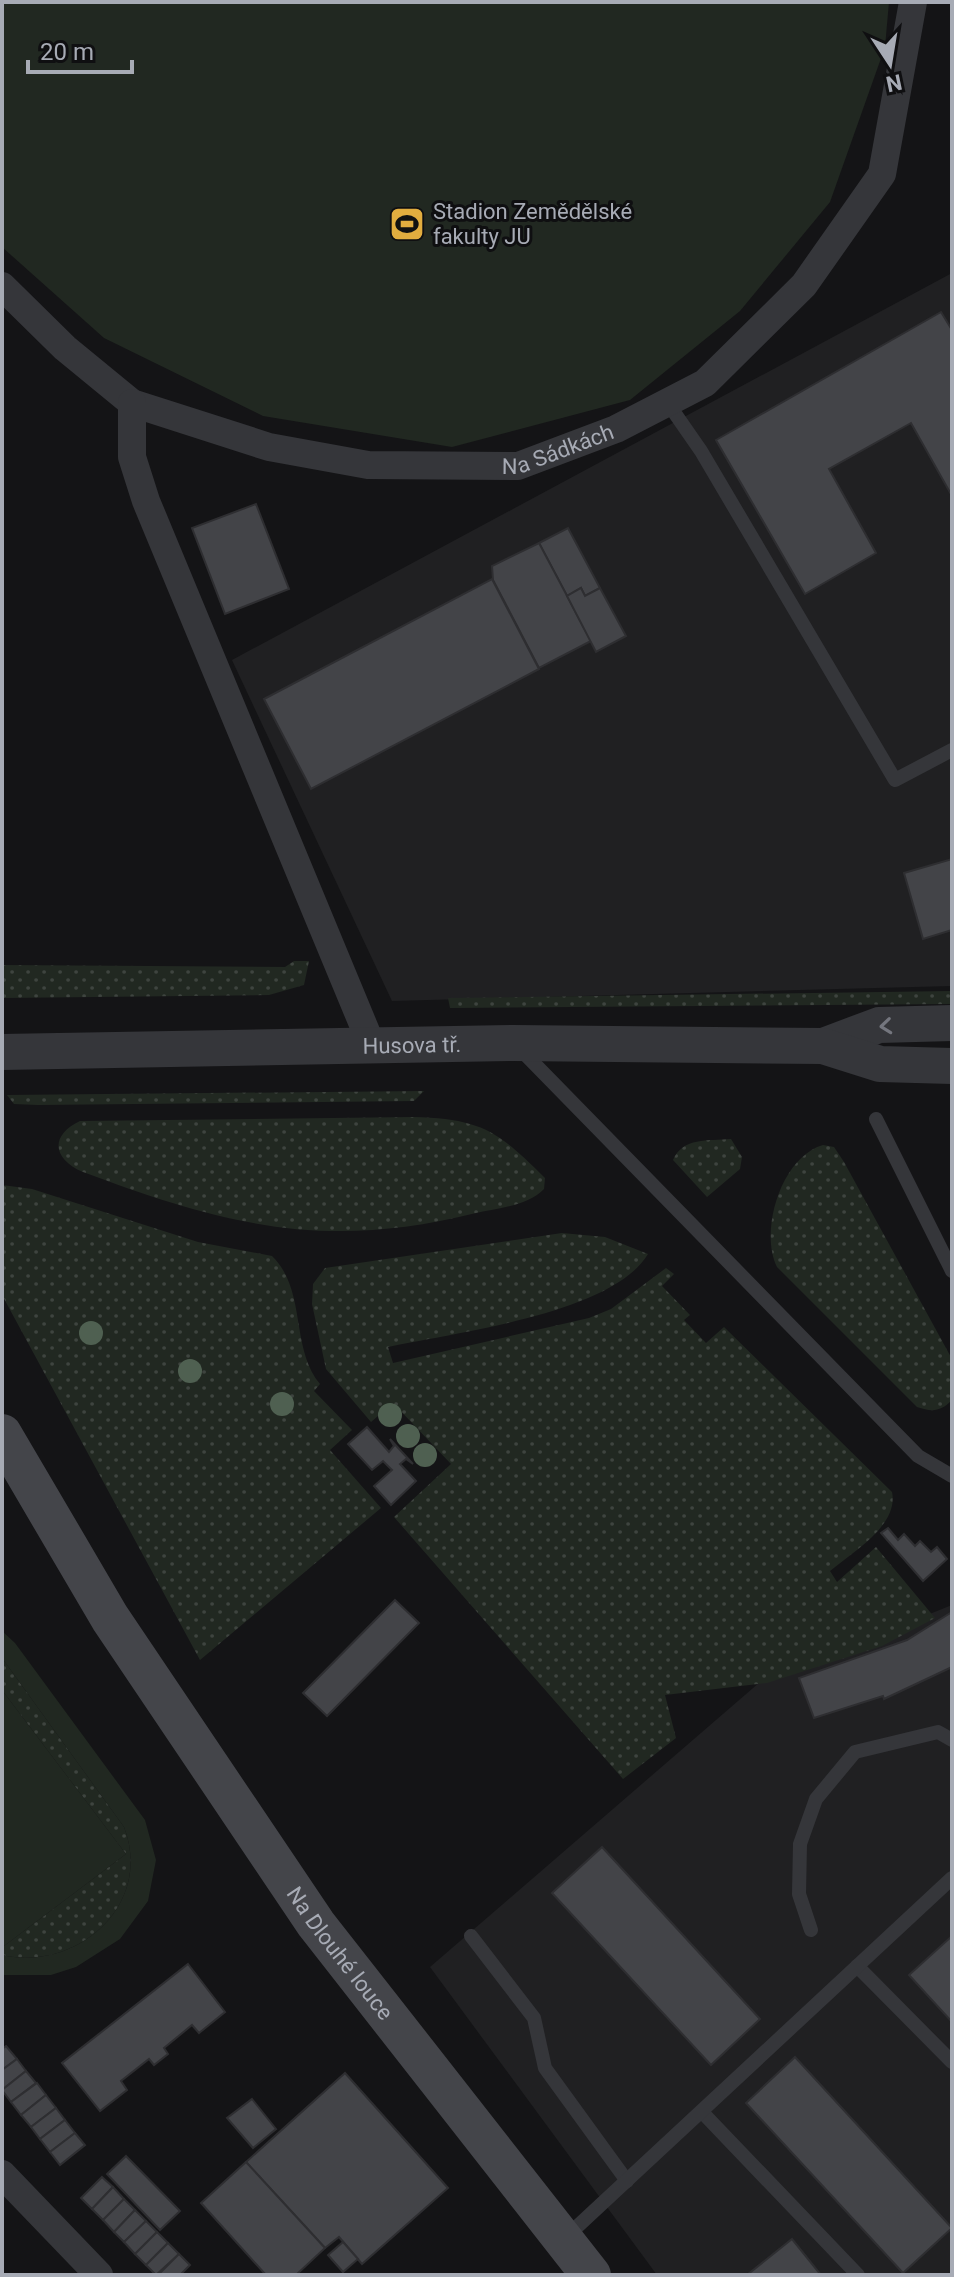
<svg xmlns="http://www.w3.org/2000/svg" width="954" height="2277" font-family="Roboto,sans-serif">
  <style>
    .built { fill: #202022 }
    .grass { fill: url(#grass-dots) }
    .garden { fill: #212821 }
    .building { fill: #434448; stroke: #2e2e31; stroke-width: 2 }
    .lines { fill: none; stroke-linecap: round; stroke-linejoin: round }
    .service { stroke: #35363a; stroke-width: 14 }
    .minor { stroke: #35363a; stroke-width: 28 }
    .tertiary { stroke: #35363a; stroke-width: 36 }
    .secondary { stroke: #44454a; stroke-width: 40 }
    .tree { fill: #4f6051 }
    .oneway { stroke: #74767e }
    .labels { text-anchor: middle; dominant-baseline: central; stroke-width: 6; stroke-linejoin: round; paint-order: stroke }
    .poi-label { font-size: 22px; fill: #a7abb5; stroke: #0f0f11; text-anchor: start }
    .street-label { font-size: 22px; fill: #a7abb5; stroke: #0f0f11 }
  </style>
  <defs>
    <pattern id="grass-dots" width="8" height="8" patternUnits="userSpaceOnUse" patternTransform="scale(2)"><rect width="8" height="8" fill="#212821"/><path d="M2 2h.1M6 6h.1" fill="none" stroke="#3e443f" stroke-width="1.8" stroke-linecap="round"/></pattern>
  </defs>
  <rect width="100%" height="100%" fill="#141416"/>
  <g class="built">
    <polygon points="952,273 952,986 392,1001 232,660"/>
    <polygon points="952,1605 952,2275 657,2275 430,1967 760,1682"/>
  </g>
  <g class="grass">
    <polygon points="294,961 309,961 304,985 269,995 2,998 2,965 285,967"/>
    <polygon points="952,991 952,1004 450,1008 448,998"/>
    <polygon points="424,1091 414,1101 38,1105 14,1104 7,1095"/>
    <path d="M413,1117C481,1119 497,1130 545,1178L544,1189C528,1206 498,1208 476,1213C325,1251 225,1225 83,1172C53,1159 49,1136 80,1121Z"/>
    <path d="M731,1139L742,1157L740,1169L707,1197L673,1160C683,1137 708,1141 731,1139Z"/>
    <path d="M823,1145L834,1147L844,1162L952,1359V1400C940,1412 932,1412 917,1407L777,1267C759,1231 781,1157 823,1145Z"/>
    <path d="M2,1185L32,1189L198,1242L272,1256C307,1290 290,1348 320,1384L314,1391L352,1430L330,1450L381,1508L200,1660L2,1295Z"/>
    <path d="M562,1233L605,1237L648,1254C612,1314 456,1332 388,1347L393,1363L589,1318L611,1309L666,1268L674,1274L662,1286L690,1315L684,1320L706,1343L724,1327L892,1492C899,1525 853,1552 830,1571L837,1582L876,1547L935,1618L882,1646L767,1683L665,1695L676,1738L623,1779L394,1517L451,1464L393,1403L371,1422L326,1369L312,1304L313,1284L325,1268Z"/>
    <path d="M2,1658L124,1827C154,1905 77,1972 2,1955V1943L4,1946L126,1854L2,1690Z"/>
  </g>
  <g class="garden">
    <polygon points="2,2 889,2 885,47 830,202 740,311 630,400 452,447 263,416 104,338 2,247"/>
    <path d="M2,1631L15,1643L145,1820L156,1860L148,1901L120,1939L76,1967L51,1975H2V1955C77,1972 154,1905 124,1827L2,1658Z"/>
    <polygon points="2,1690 126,1854 4,1946 2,1943"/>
  </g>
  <g class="building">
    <polygon points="941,312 952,330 952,496 911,423 829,469 876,553 805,594 716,440"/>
    <polygon points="256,504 289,589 225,614 192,528"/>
    <polygon points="568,528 600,588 585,596 581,588 567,596 539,543"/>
    <polygon points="539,543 591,641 539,668 493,580 492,566"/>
    <polygon points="492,579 539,669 311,789 264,699"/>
    <polygon points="581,588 585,596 600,588 626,636 596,652 567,596"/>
    <polygon points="952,859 952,930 923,939 904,873"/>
    <polygon points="367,1427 389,1452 394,1446 390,1439 413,1464 406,1459 400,1464 416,1481 391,1505 374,1486 392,1470 383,1461 372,1470 348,1444"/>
    <polygon points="888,1528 898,1540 904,1534 915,1546 920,1541 931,1552 937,1547 947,1559 923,1581 881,1533"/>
    <polygon points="395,1600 419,1623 327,1716 303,1693"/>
    <polygon points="952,1612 952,1667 884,1699 883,1696 814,1718 799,1678 907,1640"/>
    <polygon points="602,1847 760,2019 711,2065 552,1893"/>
    <polygon points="952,1936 952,2022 909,1975"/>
    <polygon points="188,1964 225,2012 199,2033 192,2025 164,2048 168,2054 154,2065 149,2059 121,2081 127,2090 100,2111 62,2063"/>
    <polygon points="6,2046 17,2059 2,2070 2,2049"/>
    <polygon points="795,2057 952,2228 903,2273 746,2103"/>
    <polygon points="17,2059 26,2071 2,2090 2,2070"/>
    <polygon points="26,2071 36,2083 11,2102 2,2090"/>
    <polygon points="345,2073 448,2188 362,2264 339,2237 325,2248 246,2162"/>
    <polygon points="37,2083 46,2095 21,2115 11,2102"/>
    <polygon points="46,2095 56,2108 31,2127 21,2115"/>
    <polygon points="252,2099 276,2129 253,2148 227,2118"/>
    <polygon points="56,2108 65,2120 40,2139 31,2127"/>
    <polygon points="65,2120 75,2133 50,2152 40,2139"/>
    <polygon points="75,2133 85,2145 60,2165 50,2152"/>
    <polygon points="126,2156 180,2211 160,2230 107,2174"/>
    <polygon points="246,2162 325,2248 296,2275 266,2275 201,2203"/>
    <polygon points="102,2177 113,2187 92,2209 81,2198"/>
    <polygon points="113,2187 124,2199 103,2220 92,2209"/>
    <polygon points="124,2199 135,2210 114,2232 103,2220"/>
    <polygon points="135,2210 146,2221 124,2242 114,2232"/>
    <polygon points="146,2221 157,2232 135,2254 124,2242"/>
    <polygon points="157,2232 168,2243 146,2265 135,2254"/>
    <polygon points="792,2239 821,2275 747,2275"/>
    <polygon points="343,2242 358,2259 343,2272 328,2255"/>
    <polygon points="168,2243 179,2254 156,2275 146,2265"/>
    <polygon points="179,2254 190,2265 180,2275 158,2275"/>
  </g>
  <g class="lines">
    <g class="service">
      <polyline points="667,402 701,451 895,780 952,750"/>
      <polyline points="521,1050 918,1456 952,1476"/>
      <polyline points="876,1119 952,1271"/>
      <polyline points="811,1930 799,1894 800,1844 816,1799 855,1752 938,1732 952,1740"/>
      <polyline points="471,1936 534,2018 545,2068 627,2181"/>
      <polyline points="857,1966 952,2062"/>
      <polyline points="702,2112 858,2275"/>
      <polyline points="566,2237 952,1878"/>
    </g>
    <g class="minor">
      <path id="s1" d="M2,286L65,348L132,403L269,447L368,465L518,466L616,429L705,383L804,285L882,174L913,2"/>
      <polyline points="132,403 132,457 146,501 372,1046"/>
      <polyline points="2,2174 99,2275"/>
    </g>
    <g class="tertiary">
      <polyline points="823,1046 879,1025 952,1023"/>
      <path id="s2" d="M2,1052L514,1043L823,1046L880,1064L952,1066"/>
    </g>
    <path class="secondary" id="s3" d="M2,1434L110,1618L316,1924L591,2275"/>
  </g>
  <g class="tree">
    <circle cx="91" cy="1333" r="12"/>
    <circle cx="190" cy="1371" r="12"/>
    <circle cx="282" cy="1404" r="12"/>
    <circle cx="390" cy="1415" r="12"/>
    <circle cx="408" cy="1436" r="12"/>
    <circle cx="425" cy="1455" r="12"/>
  </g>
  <defs><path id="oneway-chevron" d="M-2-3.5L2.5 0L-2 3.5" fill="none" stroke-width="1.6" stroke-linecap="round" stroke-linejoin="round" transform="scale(2)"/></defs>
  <use class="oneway" href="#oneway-chevron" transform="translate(886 1026) rotate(174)"/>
  <defs>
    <g id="stadium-square" transform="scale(1.8)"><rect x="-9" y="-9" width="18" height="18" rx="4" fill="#e2ad3f" stroke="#0f0f11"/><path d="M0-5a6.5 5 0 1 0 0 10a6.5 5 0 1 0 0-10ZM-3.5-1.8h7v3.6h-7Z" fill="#111"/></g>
  </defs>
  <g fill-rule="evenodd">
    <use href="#stadium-square" x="407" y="224"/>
  </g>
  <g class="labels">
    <g class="poi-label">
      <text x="433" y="211">Stadion Zemědělské<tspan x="433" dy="25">fakulty JU</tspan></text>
    </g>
    <g class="street-label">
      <text stroke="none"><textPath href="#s1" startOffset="612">Na Sádkách</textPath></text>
      <text stroke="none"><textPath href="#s2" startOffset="410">Husova tř.</textPath></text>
      <text stroke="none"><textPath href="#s3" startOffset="620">Na Dlouhé louce</textPath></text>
    </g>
  </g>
  <rect width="954" height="2277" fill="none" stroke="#a7abb5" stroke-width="8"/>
  <g transform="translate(890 64) rotate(168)" stroke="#0f0f11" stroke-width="6" paint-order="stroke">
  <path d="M0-6L14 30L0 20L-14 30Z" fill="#a7abb5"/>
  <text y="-12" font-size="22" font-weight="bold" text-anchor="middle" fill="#a7abb5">N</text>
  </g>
  <path d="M28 60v12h104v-12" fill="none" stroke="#a7abb5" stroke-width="4"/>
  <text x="40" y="60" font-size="24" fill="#a7abb5" stroke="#0f0f11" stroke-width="6" paint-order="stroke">20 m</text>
</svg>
